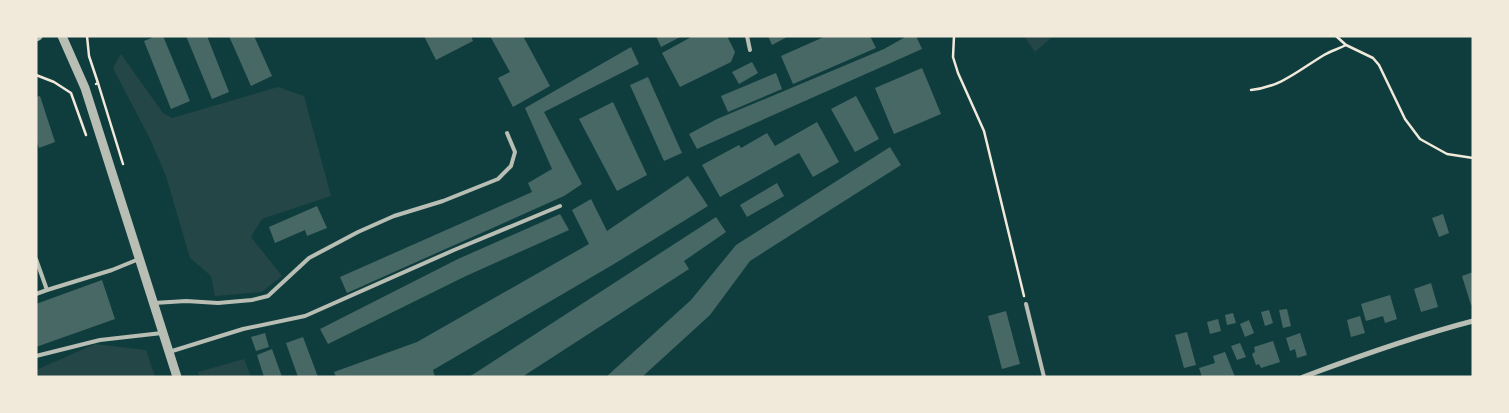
<svg xmlns="http://www.w3.org/2000/svg" width="1509" height="413" font-family="Inter,sans-serif">
  <style>
    .green { fill: #244646 }
    .building { fill: #486865 }
    .lines { fill: none; stroke-linecap: round; stroke-linejoin: round }
    .path { stroke: #f1e9da; stroke-width: 2.5 }
    .service { stroke: #b8beb3; stroke-width: 4 }
    .minor { stroke: #b8beb3; stroke-width: 5 }
    .tertiary { stroke: #b8beb3; stroke-width: 9 }
  </style>
  <rect width="100%" height="100%" fill="#0f3d3e"/>
  <g class="green">
    <polygon points="1024,36 1053,36 1035,52"/>
    <polygon points="121,54 163,113 172,118 278,87 304,96 331,196 262,219 251,237 282,276 262,292 215,296 211,276 190,258 166,176 150,139 113,68"/>
    <polygon points="95,344 146,350 155,377 36,377 36,370"/>
    <polygon points="244,359 251,377 200,377 198,372"/>
  </g>
  <g class="building">
    <polygon points="156,36 163,36 190,101 171,109 144,41"/>
    <polygon points="186,36 207,36 229,92 212,99"/>
    <polygon points="229,36 254,36 272,76 251,86"/>
    <polygon points="424,36 471,36 473,41 436,60"/>
    <polygon points="490,36 523,36 550,86 513,107 498,78 510,72"/>
    <polygon points="656,36 682,36 661,47"/>
    <polygon points="693,36 727,36 735,52 731,62 680,87 662,53"/>
    <polygon points="768,36 789,36 772,45"/>
    <polygon points="826,36 870,36 876,48 793,84 781,56"/>
    <polygon points="907,36 916,36 922,49 697,149 689,134 717,119 884,49"/>
    <polygon points="631,47 639,64 544,112 582,184 564,196 347,293 340,277 532,192 528,183 552,169 525,108"/>
    <polygon points="752,62 758,73 739,84 732,72"/>
    <polygon points="922,68 941,114 894,134 875,88"/>
    <polygon points="776,73 782,89 728,112 721,96"/>
    <polygon points="648,77 682,153 664,161 630,85"/>
    <polygon points="40,96 55,142 39,148 36,139 36,97"/>
    <polygon points="856,96 879,139 855,152 831,109"/>
    <polygon points="613,102 647,175 617,191 579,119"/>
    <polygon points="817,122 839,162 813,177 799,153 720,197 702,165 739,145 741,148 767,133 775,146"/>
    <polygon points="890,147 901,165 750,261 710,315 642,377 606,377 691,300 736,245"/>
    <polygon points="688,176 708,206 614,264 433,370 435,377 336,377 334,372 417,342 589,244 572,210 591,199 607,231"/>
    <polygon points="777,183 784,196 747,217 740,205"/>
    <polygon points="317,206 327,228 307,236 305,230 275,243 269,227"/>
    <polygon points="560,214 569,230 466,276 328,344 320,329 458,259"/>
    <polygon points="1443,214 1449,233 1439,237 1432,218"/>
    <polygon points="716,217 726,232 684,261 689,269 522,377 469,377"/>
    <polygon points="1473,272 1473,304 1471,305 1462,276"/>
    <polygon points="102,280 115,319 36,347 36,304"/>
    <polygon points="1431,283 1438,307 1421,312 1414,289"/>
    <polygon points="1390,295 1397,319 1385,323 1383,316 1366,321 1361,304"/>
    <polygon points="1287,309 1291,326 1283,328 1279,310"/>
    <polygon points="1269,310 1273,323 1265,326 1261,312"/>
    <polygon points="1006,311 1020,364 1002,369 988,316"/>
    <polygon points="1233,313 1236,323 1227,325 1225,315"/>
    <polygon points="1360,316 1365,333 1351,337 1347,320"/>
    <polygon points="1218,319 1221,331 1210,334 1207,322"/>
    <polygon points="1249,320 1254,333 1245,337 1240,324"/>
    <polygon points="1187,332 1196,365 1184,368 1175,335"/>
    <polygon points="265,333 269,347 256,351 251,337"/>
    <polygon points="1300,333 1307,355 1297,358 1295,349 1290,351 1286,338"/>
    <polygon points="303,337 318,377 298,377 286,343"/>
    <polygon points="1273,341 1280,362 1261,368 1259,364 1256,365 1252,354 1255,352 1254,347"/>
    <polygon points="1240,343 1246,357 1237,360 1231,346"/>
    <polygon points="272,349 282,377 264,377 257,355"/>
    <polygon points="1225,352 1235,377 1202,377 1199,368 1215,363 1213,356"/>
  </g>
  <g class="lines">
    <g class="path">
      <polyline points="87,36 89,56 98,83"/>
      <polyline points="954,36 953,57 958,73 984,131 1024,296"/>
      <polyline points="1336,36 1346,45 1373,58 1379,65 1405,119 1420,139 1447,154 1473,158"/>
      <polyline points="36,75 54,82 71,93 86,135"/>
      <polyline points="96,84 98,83 123,164"/>
      <path d="M1251,90C1281,87 1299,70 1324,55C1331,51 1338,49 1346,45"/>
    </g>
    <g class="service">
      <polyline points="747,36 750,50"/>
      <polyline points="36,259 47,290 112,270 139,259"/>
      <polyline points="36,294 47,290"/>
      <polyline points="154,303 186,301 218,303 252,300 268,296 309,258 358,232 394,216 443,201 498,179 511,166 515,152 507,133"/>
      <polyline points="1026,304 1044,377"/>
      <polyline points="169,352 243,329 305,316 454,250 560,206"/>
      <polyline points="36,356 100,340 162,333"/>
    </g>
    <path class="minor" d="M1303,377C1359,356 1415,336 1473,321"/>
    <g class="tertiary">
      <polyline points="62,36 85,88 177,377"/>
      <polyline points="36,37 38,36"/>
    </g>
  </g>
  <rect width="1509" height="413" fill="none" stroke="#f1e9da" stroke-width="75"/>
</svg>
